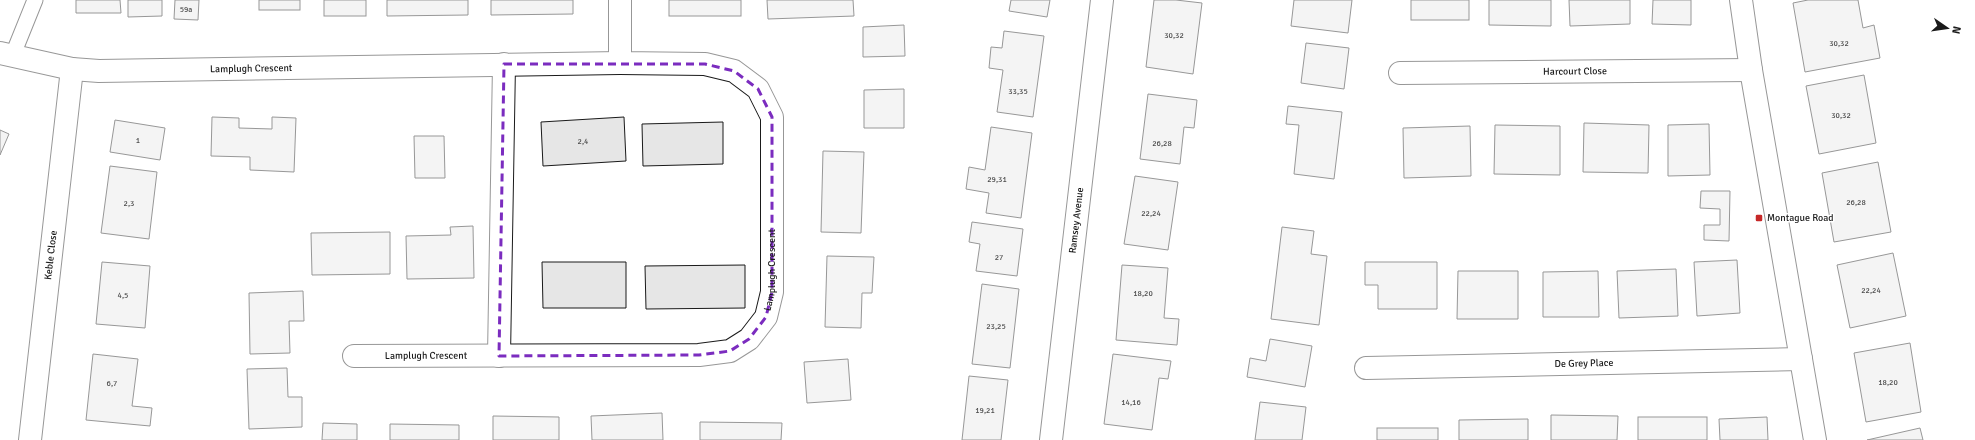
<svg xmlns="http://www.w3.org/2000/svg" width="1975" height="440" viewBox="0 0 1975 440" font-family="Signika,sans-serif">
<style>
.building{fill:#e6e6e6;stroke:#1a1a1a}
.lines{fill:none;stroke-linecap:round;stroke-linejoin:round}
.lane-casing{stroke:#1a1a1a;stroke-width:17}
.street-casing{stroke:#1a1a1a;stroke-width:24}
.lane{stroke:#fff;stroke-width:15}
.street{stroke:#fff;stroke-width:22}
.marked{fill:none;stroke:#7b2cbf;stroke-width:3;stroke-dasharray:8 5;stroke-linejoin:round}
.poi-dot{fill:#c62828;stroke:#fff;stroke-width:1.5}
.labels{text-anchor:middle;dominant-baseline:central;stroke-width:3;stroke-linejoin:round;paint-order:stroke}
.number-label{font-size:8px;fill:#4d4d4d}
.street-label{font-size:10px;fill:#1a1a1a;stroke:#fff}
.poi-label{font-size:10px;fill:#1a1a1a;stroke:#fff;text-anchor:start}
</style>
<rect width="100%" height="100%" fill="#fff"/>
<g class="building">
<path d="M 76,0 L 120,0 L 121,13 L 76,13 Z"/>
<path d="M 128,0 L 162,0 L 162,16 L 128,17 Z"/>
<path d="M 175,0 L 199,0 L 198,20 L 174,19 Z"/>
<rect x="259" y="0" width="41" height="10"/>
<rect x="324" y="0" width="42" height="16"/>
<path d="M 387,0 L 468,0 L 468,15 L 387,16 Z"/>
<path d="M 491,0 L 573,0 L 573,14 L 491,15 Z"/>
<rect x="669" y="0" width="72" height="16"/>
<path d="M 767,0 L 853,0 L 854,16 L 768,19 Z"/>
<path d="M 1011,0 L 1050,0 L 1047,17 L 1009,11 Z"/>
<path d="M 1154,0 L 1176,0 L 1202,3 L 1193,74 L 1146,67 Z"/>
<path d="M 1294,0 L 1352,0 L 1348,33 L 1291,26 Z"/>
<rect x="1411" y="0" width="58" height="20"/>
<path d="M 1489,0 L 1551,0 L 1551,26 L 1489,25 Z"/>
<path d="M 1569,0 L 1630,0 L 1630,24 L 1570,26 Z"/>
<path d="M 1653,0 L 1691,0 L 1691,25 L 1652,24 Z"/>
<path d="M 1808,0 L 1858,0 L 1863,28 L 1874,25 L 1880,58 L 1805,72 L 1793,3 Z"/>
<path d="M 904,25 L 905,56 L 863,57 L 863,27 Z"/>
<path d="M 1004,31 L 1044,36 L 1033,117 L 997,112 L 1003,70 L 989,68 L 991,47 L 1002,48 Z"/>
<path d="M 1306,43 L 1349,48 L 1344,89 L 1301,83 Z"/>
<path d="M 1864,75 L 1876,143 L 1819,154 L 1806,86 Z"/>
<path d="M 904,89 L 904,128 L 864,128 L 864,90 Z"/>
<path d="M 1148,94 L 1197,100 L 1194,128 L 1184,127 L 1180,164 L 1140,159 Z"/>
<path d="M 1288,106 L 1342,112 L 1334,179 L 1294,174 L 1299,125 L 1286,124 Z"/>
<path d="M 212,117 L 239,118 L 239,128 L 272,129 L 272,117 L 296,118 L 294,172 L 250,170 L 250,157 L 211,156 Z"/>
<path d="M 624,117 L 626,161 L 543,166 L 541,122 Z"/>
<path d="M 115,120 L 165,128 L 160,160 L 110,152 Z"/>
<path d="M 723,122 L 723,164 L 643,166 L 642,124 Z"/>
<path d="M 1584,123 L 1649,125 L 1648,173 L 1583,172 Z"/>
<path d="M 1709,124 L 1710,175 L 1668,176 L 1668,125 Z"/>
<path d="M 1495,125 L 1560,126 L 1560,175 L 1494,174 Z"/>
<path d="M 1470,126 L 1471,176 L 1404,178 L 1403,128 Z"/>
<path d="M 991,127 L 1032,133 L 1021,218 L 986,213 L 989,193 L 966,189 L 969,167 L 985,170 Z"/>
<path d="M 0,130 L 9,134 L 0,155 Z"/>
<path d="M 414,136 L 444,136 L 445,178 L 415,178 Z"/>
<path d="M 823,151 L 864,152 L 861,233 L 821,232 Z"/>
<path d="M 1878,162 L 1891,232 L 1834,242 L 1822,173 Z"/>
<path d="M 110,166 L 157,172 L 149,239 L 101,233 Z"/>
<path d="M 1135,176 L 1178,182 L 1168,250 L 1124,244 Z"/>
<path d="M 1701,191 L 1730,191 L 1729,241 L 1704,240 L 1704,225 L 1720,225 L 1720,209 L 1700,208 Z"/>
<path d="M 972,222 L 1023,229 L 1017,276 L 976,271 L 980,244 L 969,242 Z"/>
<path d="M 473,226 L 474,278 L 407,279 L 406,236 L 451,235 L 450,227 Z"/>
<path d="M 1282,227 L 1314,231 L 1311,254 L 1327,256 L 1319,325 L 1271,319 Z"/>
<path d="M 390,232 L 390,274 L 312,275 L 311,233 Z"/>
<path d="M 1893,253 L 1906,316 L 1850,328 L 1837,265 Z"/>
<path d="M 827,256 L 874,257 L 872,293 L 862,293 L 861,328 L 825,327 Z"/>
<path d="M 1737,260 L 1740,313 L 1697,316 L 1694,262 Z"/>
<path d="M 102,262 L 150,266 L 145,328 L 96,324 Z"/>
<path d="M 542,262 L 626,262 L 626,308 L 543,308 Z"/>
<path d="M 1365,262 L 1437,262 L 1437,309 L 1378,309 L 1378,285 L 1365,285 Z"/>
<path d="M 745,265 L 745,308 L 646,309 L 645,266 Z"/>
<path d="M 1122,265 L 1168,268 L 1164,318 L 1179,319 L 1177,345 L 1116,340 Z"/>
<path d="M 1676,269 L 1678,316 L 1619,318 L 1617,271 Z"/>
<path d="M 1458,271 L 1518,271 L 1518,319 L 1457,319 Z"/>
<path d="M 1598,271 L 1599,317 L 1543,317 L 1543,272 Z"/>
<path d="M 982,284 L 1019,289 L 1010,368 L 972,364 Z"/>
<path d="M 303,291 L 304,321 L 289,321 L 290,353 L 250,354 L 249,293 Z"/>
<path d="M 1270,339 L 1312,346 L 1305,387 L 1247,377 L 1250,358 L 1266,361 Z"/>
<path d="M 1910,343 L 1921,412 L 1866,422 L 1854,353 Z"/>
<path d="M 93,354 L 138,359 L 132,406 L 152,408 L 150,426 L 86,420 Z"/>
<path d="M 1113,354 L 1171,361 L 1168,379 L 1159,378 L 1152,430 L 1104,424 Z"/>
<path d="M 848,359 L 851,400 L 807,403 L 804,362 Z"/>
<path d="M 287,368 L 288,397 L 302,397 L 302,427 L 249,429 L 247,369 Z"/>
<path d="M 969,376 L 1008,380 L 1001,440 L 962,440 Z"/>
<path d="M 1260,402 L 1306,407 L 1302,440 L 1255,440 Z"/>
<path d="M 662,413 L 663,440 L 592,440 L 591,416 Z"/>
<path d="M 1551,415 L 1618,416 L 1617,440 L 1551,440 Z"/>
<path d="M 493,416 L 559,417 L 559,440 L 493,440 Z"/>
<rect x="1638" y="417" width="69" height="23"/>
<path d="M 1767,417 L 1768,440 L 1720,440 L 1719,419 Z"/>
<path d="M 1528,419 L 1528,440 L 1459,440 L 1459,420 Z"/>
<path d="M 700,422 L 782,423 L 781,440 L 700,440 Z"/>
<path d="M 323,423 L 357,424 L 357,440 L 322,440 Z"/>
<path d="M 390,424 L 459,425 L 459,440 L 390,440 Z"/>
<rect x="1377" y="428" width="61" height="12"/>
<path d="M 1920,428 L 1923,440 L 1867,440 Z"/>
</g>
<g class="lines">
<g class="lane-casing">
<path id="lane" d="M 12,57 L 35,0"/>
</g>
<g class="street-casing">
<g id="street">
<path d="M 1741,0 L 1751,70 L 1815,440"/>
<path id="s1" d="M 0,53 L 72,69 L 99,71 L 620,63"/>
<path id="s2" d="M 1400,73 L 1751,70"/>
<path id="s3" d="M 354,356 L 699,355 L 730,351 L 749,339 L 766,317 L 772,292 L 772,117 L 758,89 L 734,71 L 705,64 L 620,63 L 620,0"/>
<path d="M 499,356 L 504,64"/>
<path id="s4" d="M 1366,368 L 1801,359"/>
<path id="s5" d="M 30,440 L 72,69"/>
<path id="s6" d="M 1051,440 L 1102,0"/>
</g>
</g>
<use href="#lane" class="lane"/>
<use href="#street" class="street"/>
</g>
<path d="M0 0H1975V440H0ZM 504,64 L 705,64 L 734,71 L 758,89 L 772,117 L 772,292 L 766,317 L 749,339 L 730,351 L 699,355 L 499,356 Z" fill="#fff" fill-opacity=".55" fill-rule="evenodd"/>
<path class="marked" d="M 504,64 L 705,64 L 734,71 L 758,89 L 772,117 L 772,292 L 766,317 L 749,339 L 730,351 L 699,355 L 499,356 Z"/>
<rect class="poi-dot" x="1755" y="214" width="8" height="8" rx="2"/>
<g class="labels">
<g class="number-label">
<text x="186" y="9">59a</text>
<text x="1174" y="35">30,32</text>
<text x="1839" y="43">30,32</text>
<text x="1018" y="91">33,35</text>
<text x="1841" y="115">30,32</text>
<text x="138" y="140">1</text>
<text x="583" y="141">2,4</text>
<text x="1162" y="143">26,28</text>
<text x="997" y="179">29,31</text>
<text x="1856" y="202">26,28</text>
<text x="129" y="203">2,3</text>
<text x="1151" y="213">22,24</text>
<text x="999" y="257">27</text>
<text x="1871" y="290">22,24</text>
<text x="1143" y="293">18,20</text>
<text x="123" y="295">4,5</text>
<text x="996" y="326">23,25</text>
<text x="1888" y="382">18,20</text>
<text x="112" y="383">6,7</text>
<text x="1131" y="402">14,16</text>
<text x="985" y="410">19,21</text>
</g>
<g class="street-label">
<text stroke="none"><textPath href="#s1" startOffset="253">Lamplugh Crescent</textPath></text>
<text stroke="none"><textPath href="#s2" startOffset="175">Harcourt Close</textPath></text>
<text stroke="none"><textPath href="#s6" startOffset="221">Ramsey Avenue</textPath></text>
<text stroke="none"><textPath href="#s5" startOffset="186">Keble Close</textPath></text>
<text stroke="none"><textPath href="#s3" startOffset="474">Lamplugh Crescent</textPath></text>
<text stroke="none"><textPath href="#s3" startOffset="72">Lamplugh Crescent</textPath></text>
<text stroke="none"><textPath href="#s4" startOffset="218">De Grey Place</textPath></text>
</g>
<g class="poi-label">
<text x="1767" y="218">Montague Road</text>
</g>
</g>
<g transform="translate(1947 28) rotate(103)" stroke="#ffffff" stroke-width="3" paint-order="stroke">
<path d="M0-3L7 15L0 10L-7 15Z" fill="#1a1a1a"/>
<text y="-6" font-size="11" font-weight="bold" text-anchor="middle" fill="#1a1a1a">N</text>
</g>
</svg>
